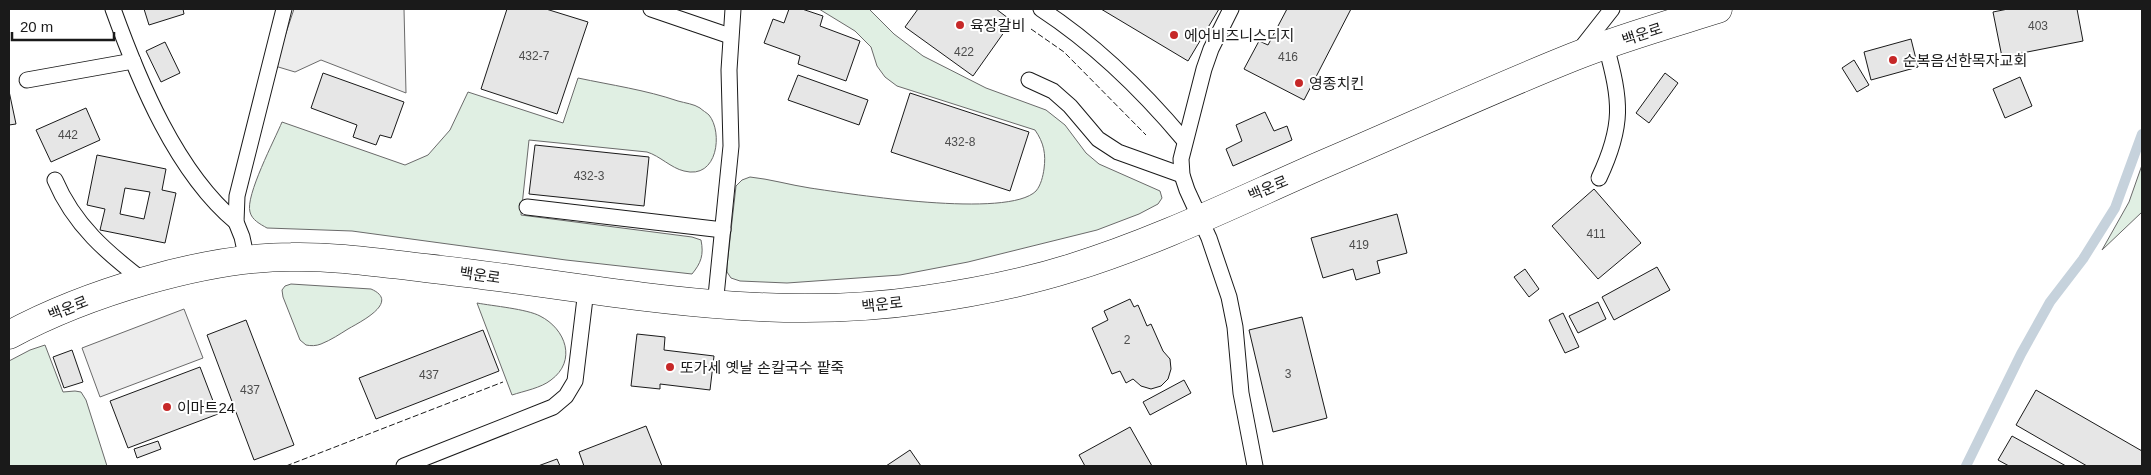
<svg xmlns="http://www.w3.org/2000/svg" width="2151" height="475" viewBox="0 0 2151 475" font-family="Helvetica,'Noto Sans KR',sans-serif">
<style>
.green{fill:#e0efe3;stroke:#6a6a6a}
.parking{fill:#ededed;stroke:#6a6a6a}
.lines{fill:none;stroke-linecap:round;stroke-linejoin:round}
.stream{stroke:#c6d2dc;stroke-width:10}
.building{fill:#e6e6e6;stroke:#1a1a1a;fill-rule:evenodd}
.lane-casing{stroke:#1a1a1a;stroke-width:17}
.secondary-casing{stroke:#1a1a1a;stroke-width:29}
.lane{stroke:#fff;stroke-width:15}
.secondary{stroke:#fff;stroke-width:28}
.fence{stroke:#1a1a1a;stroke-width:1;stroke-dasharray:6 2.5;stroke-linecap:butt}
.poi-dot{fill:#c62828;stroke:#fff;stroke-width:2}
.labels{text-anchor:middle;dominant-baseline:central;stroke-width:4;stroke-linejoin:round;paint-order:stroke}
.number-label{font-size:12px;fill:#4d4d4d}
.poi-label{font-size:15px;fill:#1a1a1a;stroke:#fff;text-anchor:start}
.street-label{font-size:15px;fill:#1a1a1a;stroke:#fff}
</style>
<rect width="100%" height="100%" fill="#fff"/>
<g class="green">
<path d="M 819,9 L 869,9 L 894,34 L 923,56 L 986,88 L 1046,110 L 1065,125 L 1086,153 L 1099,164 L 1160,191 L 1162,198 L 1158,204 L 1139,214 L 1097,230 L 968,262 L 900,275 L 787,283 L 740,281 L 731,278 L 727,272 L 727,266 L 736,186 L 742,180 L 750,177 C 770,179 790,185 810,188 C 851,194 1008,219 1036,191 C 1041,185 1043,176 1044,169 C 1046,154 1044,143 1035,130 L 897,86 L 885,77 L 877,66 L 871,47 L 855,31 Z"/>
<path d="M 578,78 C 611,85 646,90 678,101 C 685,103 694,104 700,108 C 702,110 707,113 709,115 C 723,132 718,180 684,171 C 671,168 660,156 647,152 L 529,140 L 521,215 L 692,237 L 701,240 C 704,255 701,263 692,274 L 566,260 L 352,231 L 267,228 C 260,224 252,220 250,212 C 245,196 275,139 282,122 L 405,165 L 428,155 L 450,130 L 468,92 L 563,123 Z"/>
<path d="M 2142,165 L 2142,212 L 2102,250 L 2129,202 Z"/>
<path d="M 291,284 L 371,289 C 401,302 360,322 348,329 C 340,334 331,340 321,344 C 316,346 311,346 306,345 L 300,340 L 283,297 L 282,290 L 285,286 Z"/>
<path d="M 477,303 C 493,306 527,309 540,316 C 566,329 577,361 551,380 C 541,388 524,391 512,395 Z"/>
<path d="M 45,345 L 63,392 L 75,391 L 81,392 L 86,400 L 107,466 L 9,466 L 9,361 L 30,350 Z"/>
</g>
<g class="parking">
<path d="M 294,9 L 404,9 L 406,93 L 321,60 L 295,72 L 275,66 Z"/>
<path d="M 184,309 L 203,358 L 100,397 L 82,348 Z"/>
</g>
<g class="lines">
<path class="stream" d="M 1966,466 L 2021,354 L 2050,302 L 2083,259 L 2115,208 L 2142,134"/>
</g>
<g class="building">
<path d="M 144,9 L 183,9 L 184,14 L 149,25 Z"/>
<path d="M 507,9 L 546,9 L 588,22 L 557,114 L 481,89 Z"/>
<path d="M 789,9 L 802,9 L 823,16 L 820,26 L 860,41 L 846,81 L 798,64 L 800,56 L 764,43 L 773,19 L 784,23 Z"/>
<path d="M 918,9 L 996,9 L 1012,21 L 973,76 L 905,27 Z"/>
<path d="M 1101,9 L 1219,9 L 1188,61 Z"/>
<path d="M 1287,9 L 1351,9 L 1304,100 L 1244,69 L 1259,41 L 1268,45 Z"/>
<path d="M 2008,9 L 2077,9 L 2083,41 L 2002,57 L 1993,12 Z"/>
<path d="M 1911,39 L 1918,67 L 1871,80 L 1864,52 Z"/>
<path d="M 165,42 L 180,73 L 161,82 L 146,51 Z"/>
<path d="M 1854,60 L 1869,85 L 1857,92 L 1842,68 Z"/>
<path d="M 323,73 L 404,102 L 391,138 L 380,135 L 376,145 L 353,137 L 357,125 L 311,108 Z"/>
<path d="M 1665,73 L 1678,83 L 1649,123 L 1636,113 Z"/>
<path d="M 798,75 L 868,100 L 859,125 L 788,100 Z"/>
<path d="M 2020,77 L 2032,106 L 2005,118 L 1993,89 Z"/>
<path d="M 9,91 L 16,124 L 9,125 Z"/>
<path d="M 910,93 L 1029,132 L 1010,191 L 891,152 Z"/>
<path d="M 86,108 L 100,140 L 51,162 L 36,130 Z"/>
<path d="M 1265,112 L 1274,131 L 1287,126 L 1292,140 L 1233,166 L 1226,149 L 1242,141 L 1236,125 Z"/>
<path d="M 535,145 L 649,157 L 644,206 L 529,194 Z"/>
<path d="M 97,155 L 166,169 L 162,190 L 176,193 L 165,243 L 100,230 L 105,209 L 87,205 ZM 125,188 L 150,192 L 144,219 L 120,214 Z"/>
<path d="M 1594,189 L 1641,243 L 1598,279 L 1552,226 Z"/>
<path d="M 1397,214 L 1407,253 L 1377,261 L 1380,273 L 1356,280 L 1353,269 L 1323,278 L 1311,238 Z"/>
<path d="M 1657,267 L 1670,290 L 1614,320 L 1602,297 Z"/>
<path d="M 1525,269 L 1539,289 L 1529,297 L 1514,277 Z"/>
<path d="M 1130,299 L 1134,307 L 1138,305 L 1147,326 L 1151,324 L 1163,351 L 1170,359 L 1171,369 L 1168,379 L 1161,386 L 1151,389 L 1141,386 L 1133,379 L 1126,383 L 1120,371 L 1112,374 L 1092,328 L 1108,320 L 1104,311 Z"/>
<path d="M 1598,302 L 1606,319 L 1578,333 L 1569,316 Z"/>
<path d="M 1563,313 L 1579,347 L 1565,353 L 1549,320 Z"/>
<path d="M 1302,317 L 1327,418 L 1273,432 L 1249,330 Z"/>
<path d="M 246,320 L 294,445 L 254,460 L 207,335 Z"/>
<path d="M 483,330 L 499,371 L 376,419 L 359,378 Z"/>
<path d="M 637,334 L 665,337 L 664,350 L 714,356 L 710,390 L 660,384 L 660,389 L 631,386 Z"/>
<path d="M 72,350 L 83,382 L 64,388 L 53,357 Z"/>
<path d="M 200,367 L 218,414 L 128,448 L 110,401 Z"/>
<path d="M 1184,380 L 1191,393 L 1150,415 L 1143,402 Z"/>
<path d="M 2036,390 L 2142,451 L 2142,466 L 2087,466 L 2016,425 Z"/>
<path d="M 646,426 L 662,466 L 584,466 L 579,452 Z"/>
<path d="M 1130,427 L 1152,466 L 1085,466 L 1079,455 Z"/>
<path d="M 2012,436 L 2066,466 L 2009,466 L 1998,460 Z"/>
<path d="M 158,441 L 161,449 L 137,458 L 134,449 Z"/>
<path d="M 910,450 L 921,466 L 886,466 Z"/>
<path d="M 557,459 L 560,466 L 538,466 Z"/>
</g>
<g class="lines">
<g class="lane-casing">
<g id="lane">
<path d="M 113,9 C 139,81 176,172 236,222"/>
<path d="M 651,9 L 730,36"/>
<path d="M 1041,9 C 1096,45 1142,90 1184,140"/>
<path d="M 1231,9 L 1211,49 L 1204,69 L 1181,159 L 1182,175 L 1187,190 L 1209,238 L 1229,297 L 1235,327 L 1241,393 L 1255,466"/>
<path d="M 1579,51 L 1612,9"/>
<path d="M 27,80 L 133,61"/>
<path d="M 1029,80 L 1053,91 L 1070,106 L 1098,139 L 1118,152 L 1182,175"/>
<path d="M 1599,178 C 1624,125 1621,101 1606,46"/>
<path d="M 55,180 C 74,225 107,253 145,282"/>
<path d="M 527,207 L 723,230"/>
<path d="M 247,260 L 242,237 L 236,222 L 237,196 L 284,9"/>
<path d="M 715,306 L 731,146 L 729,70 L 733,9"/>
<path d="M 404,466 L 553,407 L 566,396 L 575,381 L 586,290"/>
</g>
</g>
<g class="secondary-casing">
<path id="secondary" d="M 9,335 C 85,294 204,257 291,257 C 336,256 380,263 425,268 C 592,286 752,325 922,300 C 972,293 1023,283 1071,268 C 1156,242 1237,202 1319,166 C 1404,130 1488,91 1573,57 C 1620,38 1670,24 1718,9"/>
</g>
<use href="#lane" class="lane"/>
<use href="#secondary" class="secondary"/>
<g class="fence">
<path d="M 1031,29 L 1064,52 L 1146,135"/>
<path d="M 286,466 L 503,382"/>
</g>
</g>
<g class="poi-dot">
<circle cx="960" cy="25" r="5"/>
<circle cx="1174" cy="35" r="5"/>
<circle cx="1893" cy="60" r="5"/>
<circle cx="1299" cy="83" r="5"/>
<circle cx="670" cy="367" r="5"/>
<circle cx="167" cy="407" r="5"/>
</g>
<g class="labels">
<g class="number-label">
<text x="2038" y="26">403</text>
<text x="964" y="52">422</text>
<text x="534" y="56">432-7</text>
<text x="1288" y="57">416</text>
<text x="68" y="135">442</text>
<text x="960" y="142">432-8</text>
<text x="589" y="176">432-3</text>
<text x="1596" y="234">411</text>
<text x="1359" y="245">419</text>
<text x="1127" y="340">2</text>
<text x="1288" y="374">3</text>
<text x="429" y="375">437</text>
<text x="250" y="390">437</text>
</g>
<g class="poi-label">
<text x="970" y="25">육장갈비</text>
<text x="1184" y="35">에어비즈니스디지</text>
<text x="1903" y="60">순복음선한목자교회</text>
<text x="1309" y="83">영종치킨</text>
<text x="680" y="367">또가세 옛날 손칼국수 팥죽</text>
<text x="177" y="407">이마트24</text>
</g>
<g class="street-label">
<text transform="translate(1642 34) rotate(-18)">백운로</text>
<text transform="translate(1268 188) rotate(-23)">백운로</text>
<text transform="translate(480 275) rotate(8)">백운로</text>
<text transform="translate(882 304) rotate(-6)">백운로</text>
<text transform="translate(68 308) rotate(-22)">백운로</text>
</g>
</g>
<rect width="2151" height="475" fill="none" stroke="#1a1a1a" stroke-width="20"/>
<path d="M12 32v8h102v-8" fill="none" stroke="#1a1a1a" stroke-width="2.5"/>
<text x="20" y="32" font-size="15" fill="#1a1a1a" stroke="#ffffff" stroke-width="4" paint-order="stroke">20 m</text>
</svg>
